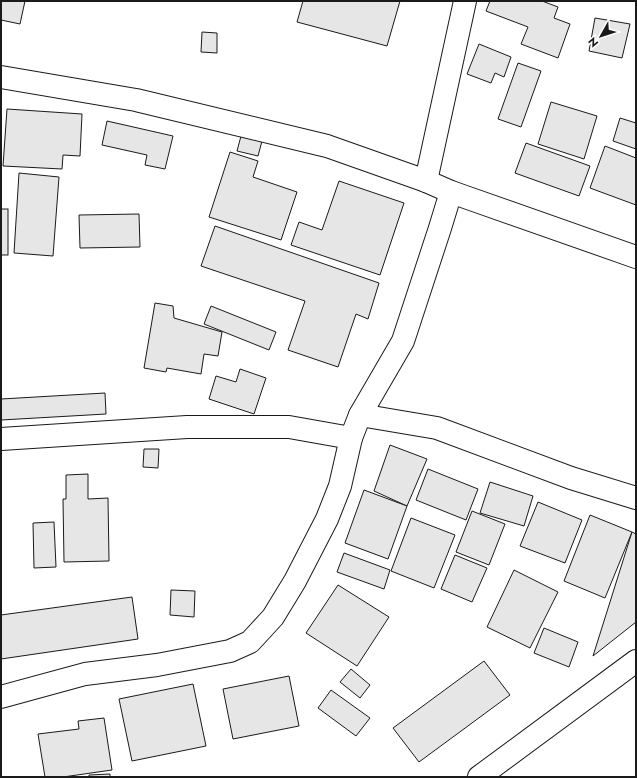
<svg xmlns="http://www.w3.org/2000/svg" width="637" height="778" viewBox="0 0 637 778" font-family="Jost,sans-serif">
<style>
.building{fill:#e6e6e6;stroke:#1a1a1a}
.lines{fill:none;stroke-linecap:round;stroke-linejoin:round}
.minor-casing{stroke:#1a1a1a;stroke-width:24}
.tertiary-casing{stroke:#1a1a1a;stroke-width:24}
.minor{stroke:#fff;stroke-width:22}
.tertiary{stroke:#fff;stroke-width:22}
</style>
<rect width="100%" height="100%" fill="#fff"/>
<g class="building">
<path d="M 1,1 L 25,1 L 20,24 L 1,20 Z"/>
<path d="M 303,1 L 400,1 L 387,46 L 297,22 Z"/>
<path d="M 490,1 L 542,1 L 558,7 L 554,18 L 570,24 L 558,58 L 521,44 L 528,27 L 486,11 Z"/>
<path d="M 595,18 L 630,24 L 622,58 L 589,51 Z"/>
<path d="M 202,32 L 217,33 L 217,53 L 201,52 Z"/>
<path d="M 479,44 L 511,57 L 504,77 L 495,73 L 491,83 L 467,74 Z"/>
<path d="M 518,63 L 541,71 L 521,127 L 498,119 Z"/>
<path d="M 551,102 L 597,116 L 584,159 L 538,144 Z"/>
<path d="M 7,109 L 82,114 L 80,156 L 63,155 L 62,169 L 3,166 Z"/>
<path d="M 620,118 L 636,123 L 636,149 L 613,141 Z"/>
<path d="M 107,121 L 173,136 L 165,169 L 145,165 L 147,155 L 102,145 Z"/>
<path d="M 241,136 L 262,141 L 258,156 L 237,151 Z"/>
<path d="M 526,143 L 590,166 L 579,196 L 515,173 Z"/>
<path d="M 605,146 L 636,158 L 636,205 L 590,188 Z"/>
<path d="M 230,152 L 258,161 L 253,177 L 297,192 L 281,240 L 209,217 Z"/>
<path d="M 19,173 L 59,177 L 53,256 L 14,253 Z"/>
<path d="M 339,181 L 404,203 L 380,275 L 291,245 L 299,222 L 322,230 Z"/>
<rect x="1" y="209" width="7" height="46"/>
<path d="M 139,214 L 140,247 L 80,248 L 79,215 Z"/>
<path d="M 215,226 L 379,283 L 368,319 L 356,314 L 338,367 L 288,350 L 305,301 L 201,266 Z"/>
<path d="M 155,303 L 173,306 L 174,318 L 222,332 L 218,356 L 204,354 L 201,374 L 167,368 L 166,372 L 144,368 Z"/>
<path d="M 211,306 L 276,332 L 269,350 L 204,324 Z"/>
<path d="M 240,369 L 266,378 L 254,414 L 209,399 L 216,376 L 236,382 Z"/>
<path d="M 105,393 L 106,414 L 1,420 L 1,399 Z"/>
<path d="M 390,445 L 427,459 L 407,506 L 374,491 Z"/>
<path d="M 144,449 L 159,449 L 158,468 L 143,467 Z"/>
<path d="M 428,469 L 478,489 L 466,520 L 416,500 Z"/>
<path d="M 88,474 L 88,499 L 108,498 L 109,561 L 64,562 L 63,499 L 66,499 L 66,475 Z"/>
<path d="M 490,482 L 533,496 L 524,526 L 480,513 Z"/>
<path d="M 364,490 L 407,506 L 388,559 L 345,543 Z"/>
<path d="M 538,502 L 582,520 L 565,563 L 520,546 Z"/>
<path d="M 472,511 L 505,524 L 489,565 L 456,552 Z"/>
<path d="M 590,515 L 632,532 L 605,598 L 564,581 Z"/>
<path d="M 411,518 L 455,535 L 434,588 L 391,571 Z"/>
<path d="M 54,522 L 56,567 L 34,568 L 33,523 Z"/>
<path d="M 632,532 L 636,534 L 636,622 L 593,656 Z"/>
<path d="M 344,553 L 390,570 L 384,589 L 337,572 Z"/>
<path d="M 455,555 L 487,568 L 472,602 L 441,589 Z"/>
<path d="M 514,570 L 558,592 L 530,648 L 487,627 Z"/>
<path d="M 338,585 L 389,617 L 357,666 L 306,633 Z"/>
<path d="M 171,590 L 195,591 L 194,617 L 170,615 Z"/>
<path d="M 132,597 L 138,639 L 1,659 L 1,615 Z"/>
<path d="M 544,628 L 578,642 L 569,667 L 534,653 Z"/>
<path d="M 484,661 L 510,695 L 419,762 L 393,728 Z"/>
<path d="M 351,669 L 370,685 L 360,698 L 340,682 Z"/>
<path d="M 289,676 L 299,726 L 233,739 L 223,689 Z"/>
<path d="M 193,684 L 206,746 L 132,761 L 119,699 Z"/>
<path d="M 331,690 L 370,718 L 356,736 L 318,708 Z"/>
<path d="M 104,718 L 112,770 L 63,777 L 45,777 L 38,734 L 79,729 L 78,721 Z"/>
<path d="M 110,774 L 110,777 L 89,777 L 89,775 Z"/>
</g>
<g class="lines">
<g class="minor-casing">
<g id="minor">
<path d="M 426,181 L 465,1"/>
<path d="M 360,415 L 403,341 L 440,228 L 451,192"/>
<path d="M 1,439 L 187,427 L 289,427 L 351,438"/>
<path d="M 1,697 L 85,674 L 157,665 L 230,651 L 250,642 L 273,617 L 295,581 L 327,519 L 340,486 L 351,438 L 360,415 L 437,428 L 571,478 L 636,498"/>
</g>
</g>
<g class="tertiary-casing">
<g id="tertiary">
<path d="M 1,77 L 136,100 L 327,146 L 426,181 L 451,192 L 636,257"/>
<path d="M 479,777 L 636,661"/>
</g>
</g>
<use href="#minor" class="minor"/>
<use href="#tertiary" class="tertiary"/>
</g>
<rect width="637" height="778" fill="none" stroke="#1a1a1a" stroke-width="4"/>
<g transform="translate(601 36) rotate(231)" stroke="#ffffff" stroke-width="3" paint-order="stroke">
<path d="M0-3L7 15L0 10L-7 15Z" fill="#1a1a1a"/>
<text y="-6" font-size="11" font-weight="bold" text-anchor="middle" fill="#1a1a1a">N</text>
</g>
</svg>
